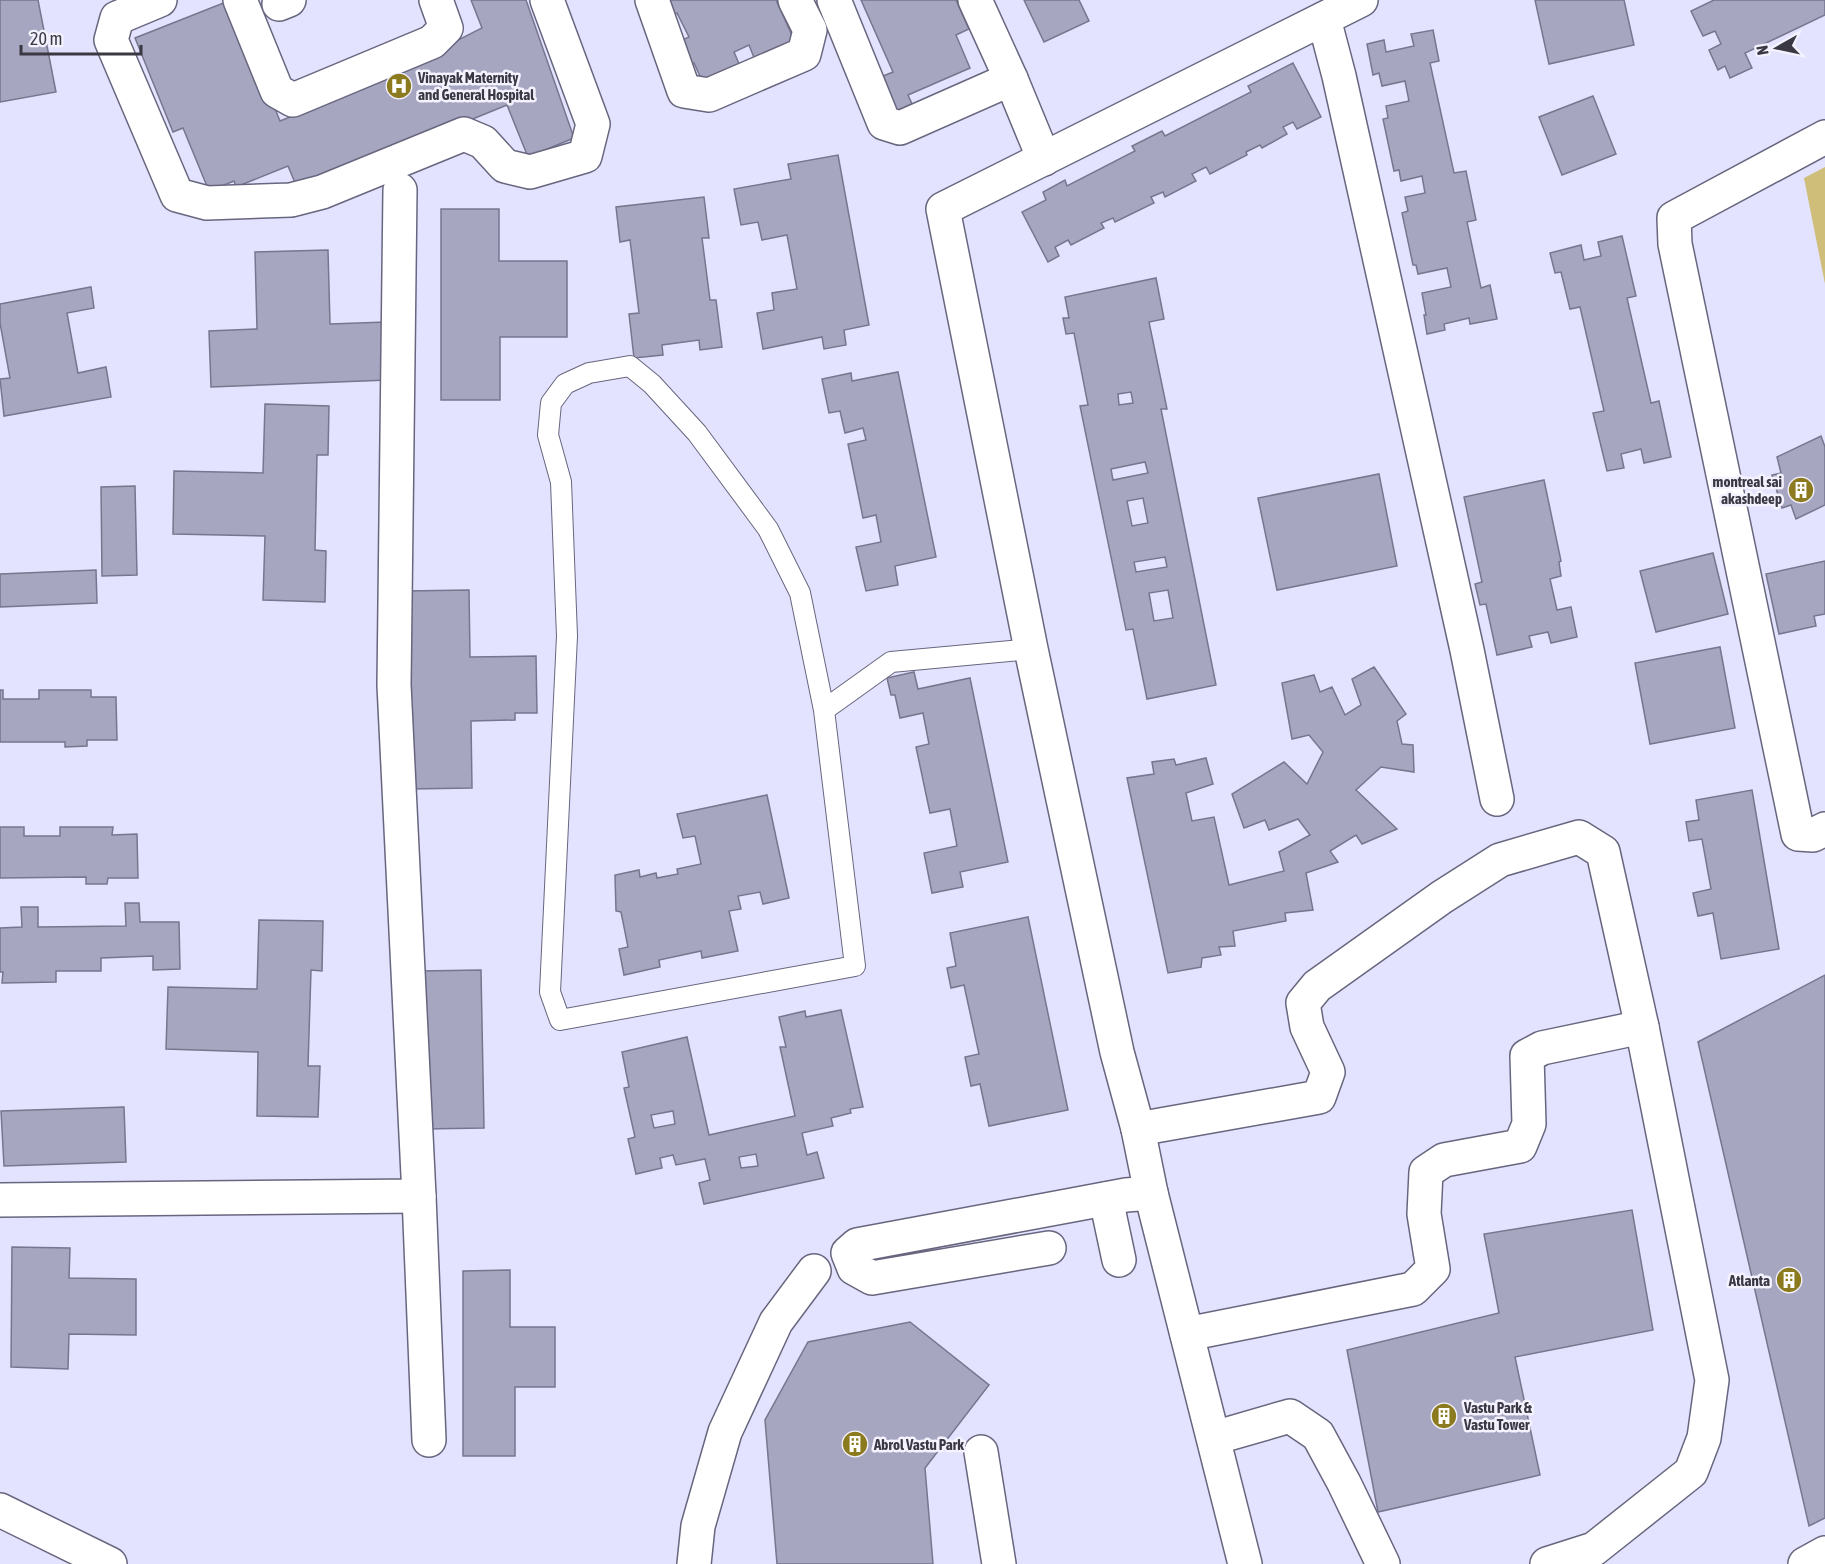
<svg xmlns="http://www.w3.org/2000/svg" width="1825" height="1564" viewBox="0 0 1825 1564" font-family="'Asap Condensed',sans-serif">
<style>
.green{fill:#cebe7a}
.building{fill:#a7a6c0;stroke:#77768e;stroke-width:1.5;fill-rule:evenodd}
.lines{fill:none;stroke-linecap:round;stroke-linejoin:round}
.service-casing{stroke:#67667e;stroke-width:22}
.minor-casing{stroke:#67667e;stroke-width:36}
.service{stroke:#fff;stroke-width:20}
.minor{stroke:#fff;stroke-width:33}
.labels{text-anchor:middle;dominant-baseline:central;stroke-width:5;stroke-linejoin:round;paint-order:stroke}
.poi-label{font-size:15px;font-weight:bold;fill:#393843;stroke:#f3f2fe;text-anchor:start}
</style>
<rect width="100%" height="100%" fill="#e4e3ff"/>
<path class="green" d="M 1825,167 L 1825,284 L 1804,178 Z"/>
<g class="building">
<path d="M 0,0 L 38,0 L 56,92 L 0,102 Z"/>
<path d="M 231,0 L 280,121 L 372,84 L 482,28 L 471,0 L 526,0 L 574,138 L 528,157 L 507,105 L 298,190 L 288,166 L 236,187 L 234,181 L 209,191 L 183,128 L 173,132 L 135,38 Z"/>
<path d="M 662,0 L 776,0 L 795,42 L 755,60 L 749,45 L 734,52 L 740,66 L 703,83 L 694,63 L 691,64 L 680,41 L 689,37 L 677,13 L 670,17 Z"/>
<path d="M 861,0 L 956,0 L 969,29 L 956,35 L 970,68 L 908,95 L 912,104 L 887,116 L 871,81 L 893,72 Z"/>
<path d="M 1024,0 L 1079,0 L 1089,21 L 1044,42 Z"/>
<path d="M 1535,0 L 1624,0 L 1634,45 L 1549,64 Z"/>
<path d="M 1714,0 L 1825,0 L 1825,15 L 1745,53 L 1752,68 L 1730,78 L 1725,66 L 1718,70 L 1709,50 L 1721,44 L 1715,31 L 1703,36 L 1691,11 Z"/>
<path d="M 1433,30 L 1439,61 L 1430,63 L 1454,173 L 1466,171 L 1476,220 L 1467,222 L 1481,288 L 1490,285 L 1497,319 L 1470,324 L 1469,318 L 1444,324 L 1445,330 L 1427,334 L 1424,315 L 1426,315 L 1422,293 L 1451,287 L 1447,268 L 1418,274 L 1416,265 L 1413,265 L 1402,213 L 1408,211 L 1405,197 L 1425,193 L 1422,176 L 1401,181 L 1399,170 L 1394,171 L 1383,119 L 1388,118 L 1386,106 L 1409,101 L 1405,81 L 1382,86 L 1379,73 L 1373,75 L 1367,44 L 1384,40 L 1386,52 L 1414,46 L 1411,34 Z"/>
<path d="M 1293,63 L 1321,117 L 1297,129 L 1293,122 L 1283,127 L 1287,134 L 1262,148 L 1260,145 L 1246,152 L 1247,155 L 1210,174 L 1206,167 L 1192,174 L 1196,181 L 1165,197 L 1163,192 L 1151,197 L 1154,203 L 1115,222 L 1113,218 L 1101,223 L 1104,228 L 1071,245 L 1068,240 L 1055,247 L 1059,256 L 1048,262 L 1022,212 L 1046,200 L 1043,192 L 1065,180 L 1067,186 L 1135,151 L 1132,146 L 1162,131 L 1165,136 L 1251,92 L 1248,86 Z"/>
<path d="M 1593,96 L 1616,154 L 1562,175 L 1539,117 Z"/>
<path d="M 838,155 L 869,325 L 844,330 L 846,345 L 824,349 L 822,337 L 763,349 L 757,313 L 774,310 L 772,293 L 797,289 L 787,235 L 762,240 L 758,222 L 741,225 L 734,189 L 791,179 L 788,164 Z"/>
<path d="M 704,197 L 709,238 L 702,238 L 710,300 L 716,300 L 722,347 L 700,350 L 699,340 L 662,345 L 663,355 L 634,358 L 629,314 L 639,313 L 630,240 L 620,242 L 616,207 Z"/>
<path d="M 441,209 L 499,209 L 499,261 L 567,261 L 567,337 L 500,337 L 500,400 L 441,400 Z"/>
<path d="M 1622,236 L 1636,296 L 1627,298 L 1651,403 L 1659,401 L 1671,457 L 1644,463 L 1641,449 L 1621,454 L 1624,468 L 1607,471 L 1593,413 L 1604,411 L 1580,307 L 1570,309 L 1561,272 L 1555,273 L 1550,253 L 1581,245 L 1584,260 L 1601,256 L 1598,242 Z"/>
<path d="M 328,250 L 330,324 L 386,322 L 388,380 L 211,387 L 209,331 L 257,329 L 255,252 Z"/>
<path d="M 1156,278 L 1164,319 L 1149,322 L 1167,409 L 1161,409 L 1216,685 L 1147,699 L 1133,629 L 1126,630 L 1080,406 L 1088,405 L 1074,333 L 1066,334 L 1063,318 L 1069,318 L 1065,297 ZM 1131,392 L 1133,403 L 1119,405 L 1118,394 ZM 1145,462 L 1148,473 L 1113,480 L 1111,469 ZM 1143,498 L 1148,523 L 1132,526 L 1127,501 ZM 1165,557 L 1167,567 L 1136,572 L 1134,562 ZM 1168,590 L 1173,618 L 1154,621 L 1149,593 Z"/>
<path d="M 91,287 L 94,308 L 67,313 L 78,373 L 106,367 L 111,397 L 4,416 L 0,379 L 10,378 L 0,323 L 0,304 Z"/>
<path d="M 898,372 L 936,557 L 895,566 L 898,585 L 866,591 L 856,547 L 881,542 L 876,515 L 863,518 L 848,444 L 866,440 L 863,428 L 845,433 L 840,411 L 829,413 L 822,379 L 851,373 L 852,381 Z"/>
<path d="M 265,404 L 329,406 L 328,455 L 317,455 L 315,550 L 326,551 L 325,602 L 263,600 L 265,536 L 173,534 L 174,471 L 263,473 Z"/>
<path d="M 1821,436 L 1825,447 L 1825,505 L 1796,519 L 1791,505 L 1782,508 L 1772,475 L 1781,473 L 1777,457 Z"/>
<path d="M 1379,474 L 1397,566 L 1277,590 L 1258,498 Z"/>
<path d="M 1544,480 L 1561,561 L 1559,562 L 1561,576 L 1550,579 L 1557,610 L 1571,607 L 1577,637 L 1551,643 L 1548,632 L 1529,636 L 1532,647 L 1497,655 L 1486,604 L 1480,605 L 1475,584 L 1482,582 L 1464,497 Z"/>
<path d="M 135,486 L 137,575 L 102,576 L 101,487 Z"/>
<path d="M 1713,553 L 1728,614 L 1656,632 L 1640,571 Z"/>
<path d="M 1825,561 L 1825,614 L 1814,616 L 1816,626 L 1779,634 L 1766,574 Z"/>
<path d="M 96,570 L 97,603 L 0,607 L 0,574 Z"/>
<path d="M 469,590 L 470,657 L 536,656 L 537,713 L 515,713 L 515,720 L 471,721 L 472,788 L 410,789 L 406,591 Z"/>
<path d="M 1720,647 L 1735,728 L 1650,744 L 1635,663 Z"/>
<path d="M 1374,667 L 1406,714 L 1397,721 L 1402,744 L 1413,745 L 1414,772 L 1381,767 L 1356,790 L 1397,829 L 1362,844 L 1356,835 L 1330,851 L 1338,862 L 1306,873 L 1313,910 L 1285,913 L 1286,921 L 1233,931 L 1235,946 L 1219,947 L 1221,955 L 1202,958 L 1201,967 L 1168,973 L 1127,778 L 1154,774 L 1152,762 L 1174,759 L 1176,765 L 1206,758 L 1213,784 L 1186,793 L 1192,821 L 1214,817 L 1229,885 L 1284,871 L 1279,852 L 1310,835 L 1298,819 L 1269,830 L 1265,820 L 1244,828 L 1232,794 L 1284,762 L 1307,784 L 1323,752 L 1309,735 L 1292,739 L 1282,683 L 1314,675 L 1320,692 L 1332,687 L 1345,715 L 1361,705 L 1352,679 Z"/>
<path d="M 914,672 L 918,689 L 970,678 L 1008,862 L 960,872 L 963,887 L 932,893 L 924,853 L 957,846 L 950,809 L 930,813 L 916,747 L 929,744 L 923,713 L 900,718 L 895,695 L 891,695 L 887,678 Z"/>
<path d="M 0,690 L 3,690 L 3,699 L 39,699 L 39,690 L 91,690 L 91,697 L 116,697 L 117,740 L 87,740 L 87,746 L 65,747 L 65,742 L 0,742 Z"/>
<path d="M 1752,790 L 1779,949 L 1721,959 L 1713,913 L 1698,916 L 1693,893 L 1711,889 L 1702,839 L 1689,841 L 1686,822 L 1699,820 L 1696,800 Z"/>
<path d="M 767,795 L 789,898 L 763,904 L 760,892 L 738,896 L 741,909 L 729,911 L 738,951 L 702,958 L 701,951 L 659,960 L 660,967 L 624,975 L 619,949 L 628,947 L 621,912 L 616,911 L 615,875 L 639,870 L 640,877 L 656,873 L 657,878 L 678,874 L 677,869 L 701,864 L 695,836 L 683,838 L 677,814 Z"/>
<path d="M 0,827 L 24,827 L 24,836 L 60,836 L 60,827 L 113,827 L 112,835 L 137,834 L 138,878 L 108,878 L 107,884 L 86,884 L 86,877 L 0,878 Z"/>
<path d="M 125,903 L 139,903 L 140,922 L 179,922 L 180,969 L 153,970 L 153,956 L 101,958 L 101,971 L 56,971 L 56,982 L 2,983 L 3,972 L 0,972 L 0,928 L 22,927 L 21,907 L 38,907 L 38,927 L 126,926 Z"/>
<path d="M 1028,917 L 1068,1110 L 989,1126 L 980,1084 L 971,1086 L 965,1057 L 979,1054 L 964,985 L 951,988 L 947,968 L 956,966 L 950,933 Z"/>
<path d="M 259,920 L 323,921 L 322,971 L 311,970 L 308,1066 L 320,1066 L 318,1117 L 257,1116 L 258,1052 L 166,1049 L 168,987 L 257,989 Z"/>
<path d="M 481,970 L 484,1128 L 424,1129 L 421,971 Z"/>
<path d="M 1825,975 L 1825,1518 L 1809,1526 L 1698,1042 Z"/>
<path d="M 841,1010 L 863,1107 L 850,1109 L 851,1113 L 831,1118 L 833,1126 L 802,1133 L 807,1155 L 817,1152 L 824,1178 L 704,1204 L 699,1183 L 710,1180 L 705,1159 L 676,1165 L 673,1155 L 660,1158 L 662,1168 L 636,1174 L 628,1139 L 635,1137 L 624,1088 L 629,1087 L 622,1052 L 687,1037 L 709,1135 L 795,1116 L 780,1047 L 786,1047 L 779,1017 L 805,1011 L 806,1017 ZM 673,1111 L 675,1124 L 654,1128 L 651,1115 ZM 756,1154 L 758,1166 L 741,1168 L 739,1157 Z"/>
<path d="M 124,1107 L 126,1162 L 4,1166 L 1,1111 Z"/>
<path d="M 1632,1210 L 1653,1330 L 1515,1357 L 1540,1475 L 1378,1512 L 1347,1350 L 1499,1313 L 1484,1234 Z"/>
<path d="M 12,1247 L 70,1248 L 69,1278 L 136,1279 L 136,1335 L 69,1334 L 68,1369 L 11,1367 Z"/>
<path d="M 510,1270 L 510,1327 L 555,1327 L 555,1387 L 515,1387 L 515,1456 L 463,1456 L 463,1271 Z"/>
<path d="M 910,1322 L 989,1385 L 925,1468 L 933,1564 L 777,1564 L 765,1420 L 808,1342 Z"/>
</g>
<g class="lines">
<g class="service-casing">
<path id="service" d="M 824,710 L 800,593 L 768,529 L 697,433 L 652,384 L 630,366 L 589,373 L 565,384 L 551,403 L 548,435 L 561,482 L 567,636 L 550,992 L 560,1020 L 855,966 L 824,710 L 891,662 L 1031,649"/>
</g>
<g class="minor-casing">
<g id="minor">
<path d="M 160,0 L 117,18 L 111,40 L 177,195 L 207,203 L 291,200 L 322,192 L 464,134 L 483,142 L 505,166 L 530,172 L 585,156 L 593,124 L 547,0"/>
<path d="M 240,0 L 277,91 L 293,100 L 432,42 L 446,28 L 436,0"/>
<path d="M 652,0 L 684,91 L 709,95 L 804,54 L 810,30 L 795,0"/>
<path d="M 834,0 L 884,123 L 900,128 L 1011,79"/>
<path d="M 975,0 L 1011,79 L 1044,159"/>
<path d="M 279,4 L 289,0"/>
<path d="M 1324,19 L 1339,76 L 1467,650 L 1497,799"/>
<path d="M 1825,137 L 1674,218 L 1675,244 L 1798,834 L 1813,835 L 1825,829"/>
<path d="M 1138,1129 L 1319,1097 L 1328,1072 L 1307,1027 L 1303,1003 L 1317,986 L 1442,897 L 1500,860 L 1579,837 L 1603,852 L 1642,1027 L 1542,1048 L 1527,1056 L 1529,1124 L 1520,1146 L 1444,1160 L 1426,1172 L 1424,1214 L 1433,1269 L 1413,1289 L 1187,1334"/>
<path d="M 419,1196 L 429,1440"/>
<path d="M 1106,1199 L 1119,1260"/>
<path d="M 0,1200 L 419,1196 L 394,685 L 400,190"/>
<path d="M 1049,1248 L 872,1278 L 854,1268 L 848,1253 L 857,1245 L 1126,1195 L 1151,1193"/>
<path d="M 1214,1438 L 1290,1416 L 1318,1435 L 1344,1483 L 1383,1564"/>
<path d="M 981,1452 L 999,1564"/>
<path d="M 0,1510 L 110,1564"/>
<path d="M 694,1564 L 698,1526 L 725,1432 L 776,1322 L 814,1271"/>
<path d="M 1245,1564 L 1151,1193 L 1138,1129 L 1117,1052 L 1031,649 L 943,209 L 1361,0"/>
<path d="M 1547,1564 L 1594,1549 L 1691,1472 L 1704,1438 L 1712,1380 L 1642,1027"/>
<path d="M 1805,1564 L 1825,1553"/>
</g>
</g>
<use href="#service" class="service"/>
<use href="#minor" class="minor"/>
</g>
<defs>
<g id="hospital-disc" transform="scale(1.35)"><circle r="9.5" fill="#8c7a1f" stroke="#f3f2fe"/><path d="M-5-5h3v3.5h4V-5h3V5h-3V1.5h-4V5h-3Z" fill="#fff"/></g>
<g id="building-disc" transform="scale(1.35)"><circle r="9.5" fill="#8c7a1f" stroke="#f3f2fe"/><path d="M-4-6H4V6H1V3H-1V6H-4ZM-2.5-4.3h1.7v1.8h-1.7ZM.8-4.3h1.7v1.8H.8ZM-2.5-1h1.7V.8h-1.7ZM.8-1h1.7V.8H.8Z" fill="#fff"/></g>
</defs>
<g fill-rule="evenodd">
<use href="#hospital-disc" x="399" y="86"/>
<use href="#building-disc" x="1801" y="490"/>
<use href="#building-disc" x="1789" y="1280"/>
<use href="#building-disc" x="1444" y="1416"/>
<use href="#building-disc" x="855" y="1444"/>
</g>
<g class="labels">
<g class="poi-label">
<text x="418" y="77">Vinayak Maternity<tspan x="418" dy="17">and General Hospital</tspan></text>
<text x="1782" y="481" text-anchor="end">montreal sai<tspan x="1782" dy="17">akashdeep</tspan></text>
<text x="1770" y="1280" text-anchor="end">Atlanta</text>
<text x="1464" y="1407">Vastu Park &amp;<tspan x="1464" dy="17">Vastu Tower</tspan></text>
<text x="874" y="1444">Abrol Vastu Park</text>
</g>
</g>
<g transform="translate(1777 48) rotate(261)" stroke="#f3f2fe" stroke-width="4.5" paint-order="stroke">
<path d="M0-4.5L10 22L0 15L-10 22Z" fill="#393843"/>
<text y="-9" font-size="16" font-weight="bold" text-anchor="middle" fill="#393843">N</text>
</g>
<path d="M21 45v9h120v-9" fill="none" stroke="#393843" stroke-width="3"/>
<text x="30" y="45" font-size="18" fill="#393843" stroke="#f3f2fe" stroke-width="4.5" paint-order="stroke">20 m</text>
</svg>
